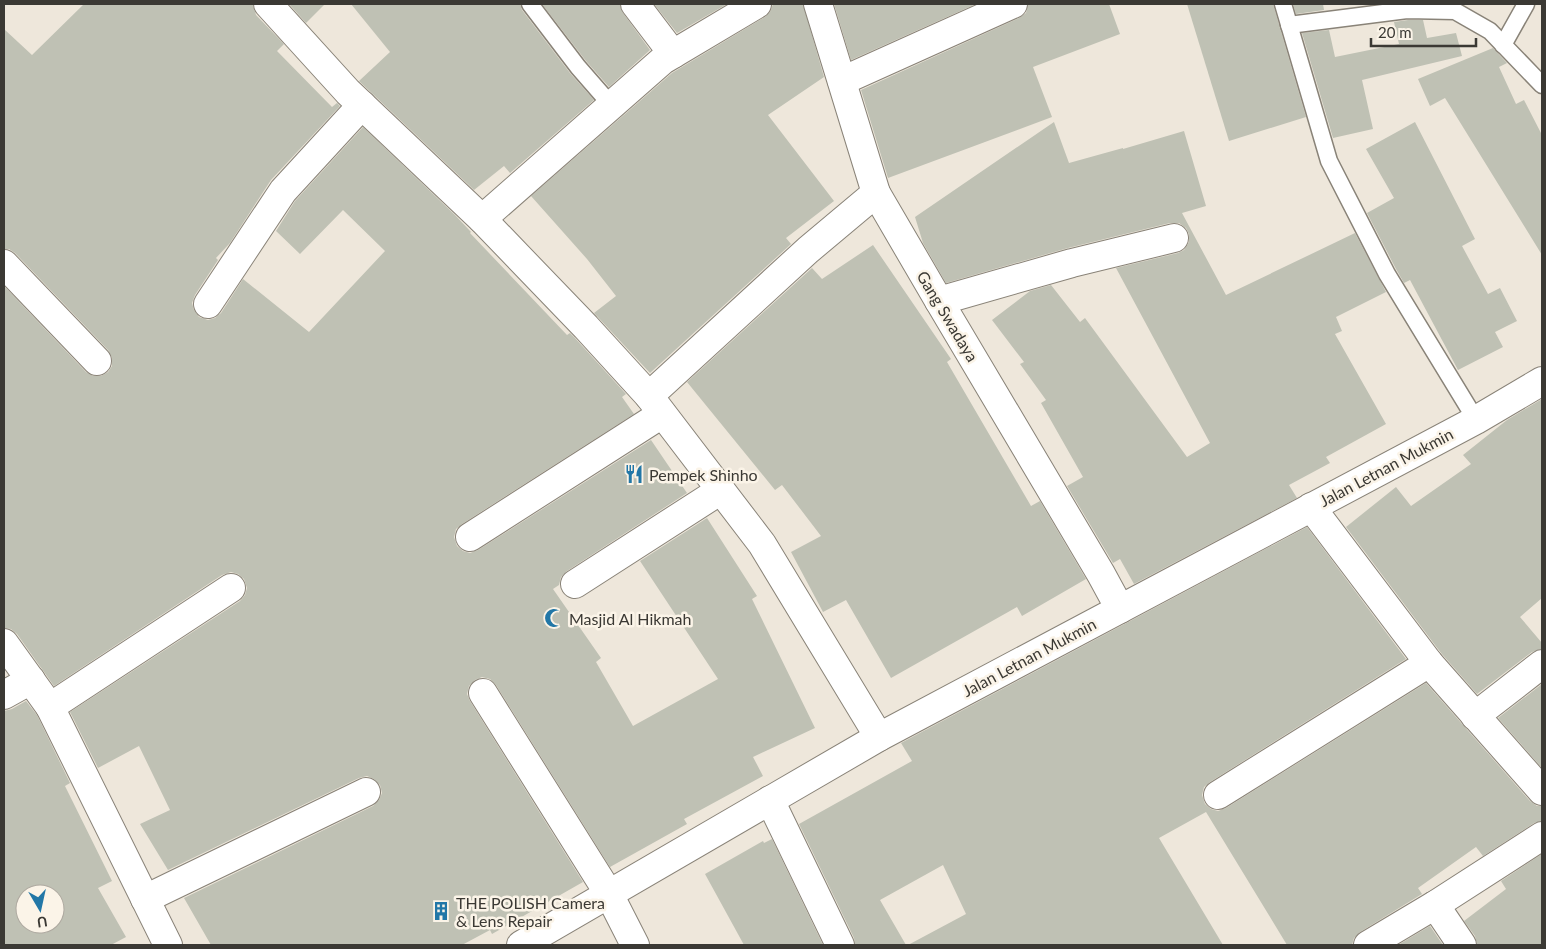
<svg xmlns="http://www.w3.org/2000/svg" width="1546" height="949" viewBox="0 0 1546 949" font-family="Lato,sans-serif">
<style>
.building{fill:#bfc1b4;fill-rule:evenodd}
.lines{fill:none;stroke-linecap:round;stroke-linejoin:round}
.lane-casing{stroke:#898378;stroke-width:19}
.street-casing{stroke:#898378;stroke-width:30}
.lane{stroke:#fff;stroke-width:16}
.street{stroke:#fff;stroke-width:28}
.labels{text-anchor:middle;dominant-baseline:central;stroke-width:5;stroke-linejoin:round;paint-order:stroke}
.street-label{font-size:16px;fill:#3b3934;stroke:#fbf4e8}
.poi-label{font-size:16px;fill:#3b3934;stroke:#fbf4e8;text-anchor:start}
</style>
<rect width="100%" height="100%" fill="#eee7db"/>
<g class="building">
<path d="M 84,4 L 253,4 L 256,15 L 284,44 L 277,51 L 332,107 L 337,103 L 340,106 L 271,180 L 230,243 L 216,258 L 218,260 L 195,295 L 192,303 L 194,310 L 199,317 L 208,320 L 215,318 L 221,313 L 243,279 L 309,332 L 385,251 L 343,210 L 300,254 L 276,231 L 295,201 L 363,127 L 455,215 L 471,232 L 470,233 L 567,335 L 570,333 L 575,338 L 626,394 L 622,397 L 634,414 L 462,524 L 456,529 L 454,537 L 457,546 L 463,551 L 470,553 L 478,550 L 651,440 L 687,493 L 567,571 L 561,577 L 559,585 L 553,589 L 601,658 L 596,662 L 633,726 L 718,679 L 640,561 L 707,518 L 757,596 L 752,599 L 815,728 L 753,757 L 763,776 L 684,819 L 687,824 L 610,867 L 496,685 L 490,679 L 482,677 L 475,680 L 469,686 L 467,694 L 470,701 L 583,882 L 492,934 L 490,930 L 462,945 L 211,945 L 184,898 L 373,806 L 379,800 L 382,793 L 380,785 L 374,779 L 367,776 L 359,778 L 168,870 L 140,824 L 170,810 L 139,746 L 98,768 L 70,712 L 240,601 L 245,595 L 247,588 L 244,579 L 238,574 L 231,572 L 222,575 L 54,686 L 17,634 L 11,629 L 4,628 L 4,286 L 86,372 L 93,376 L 101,376 L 108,372 L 112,366 L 112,358 L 108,350 L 15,253 L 9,249 L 4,249 L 4,29 L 32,55 Z"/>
<path d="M 289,4 L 325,4 L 306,23 Z"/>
<path d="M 351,4 L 520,4 L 522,10 L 570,73 L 594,100 L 510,173 L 504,166 L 474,190 L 359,81 L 390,52 Z"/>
<path d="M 542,4 L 620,4 L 623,13 L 650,50 L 609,87 L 586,61 Z"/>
<path d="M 654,4 L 727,4 L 677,33 Z"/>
<path d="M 773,4 L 803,4 L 824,77 L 768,115 L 834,201 L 786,238 L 791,244 L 650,373 L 594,313 L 616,296 L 587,259 L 531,196 L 672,73 L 765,17 L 770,12 Z"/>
<path d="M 834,4 L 976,4 L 851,60 Z"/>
<path d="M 1028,4 L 1109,4 L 1120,34 L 1033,67 L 1052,117 L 888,178 L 861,90 L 1019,18 L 1026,13 Z"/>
<path d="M 1187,4 L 1273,4 L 1306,117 L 1229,141 Z"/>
<path d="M 1293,4 L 1323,4 L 1324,10 L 1296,14 Z"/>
<path d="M 1408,20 L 1423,20 L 1427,38 L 1456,33 L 1462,56 L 1362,80 L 1373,129 L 1333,138 L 1302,33 L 1329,30 L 1335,57 L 1399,44 L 1394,22 Z"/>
<path d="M 1493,48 L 1507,63 L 1499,67 L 1516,104 L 1524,100 L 1542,135 L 1542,255 L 1445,98 L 1430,106 L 1418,79 Z"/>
<path d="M 1054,122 L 1069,163 L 1123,148 L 1123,149 L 1184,131 L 1206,206 L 1182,213 L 1226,295 L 1355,233 L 1386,292 L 1336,317 L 1342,331 L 1335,334 L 1386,424 L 1326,457 L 1330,463 L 1289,485 L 1297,498 L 1134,584 L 1120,559 L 1113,563 L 1067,486 L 1083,477 L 1041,403 L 1046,400 L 1020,364 L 1024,362 L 992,320 L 1030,291 L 1051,285 L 1080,322 L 1085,318 L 1187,457 L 1210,443 L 1116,268 L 1178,253 L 1184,250 L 1189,242 L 1189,234 L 1186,228 L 1179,223 L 1170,223 L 1068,248 L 946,283 L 923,243 L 915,217 Z"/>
<path d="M 1415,122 L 1475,239 L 1462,246 L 1488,294 L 1500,288 L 1517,321 L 1495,332 L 1503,347 L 1458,370 L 1410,280 L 1404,283 L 1396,269 L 1367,213 L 1394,198 L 1366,149 Z"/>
<path d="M 873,245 L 951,359 L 947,362 L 1031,506 L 1040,501 L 1086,579 L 1022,616 L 1017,607 L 891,678 L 846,600 L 823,612 L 791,552 L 821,536 L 782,485 L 775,490 L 687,382 L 812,268 L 822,279 Z"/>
<path d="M 1542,399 L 1542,598 L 1520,617 L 1542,643 L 1542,649 L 1532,652 L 1477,694 L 1441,653 L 1346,527 L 1396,487 L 1411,506 L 1471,464 L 1463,455 L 1507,420 Z"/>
<path d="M 1307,527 L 1406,659 L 1210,782 L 1204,787 L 1202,795 L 1205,804 L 1211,809 L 1218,811 L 1226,808 L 1426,683 L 1530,801 L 1537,806 L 1542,806 L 1542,821 L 1534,823 L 1483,856 L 1476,847 L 1418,888 L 1422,894 L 1360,932 L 1354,938 L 1352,945 L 1287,945 L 1206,812 L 1159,838 L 1223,945 L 908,945 L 966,914 L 943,865 L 880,900 L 906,945 L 855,945 L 854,938 L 799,824 L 912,761 L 901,743 Z"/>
<path d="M 1542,684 L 1542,768 L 1498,718 Z"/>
<path d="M 26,701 L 37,715 L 70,783 L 65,786 L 112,881 L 98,888 L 126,937 L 111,945 L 4,945 L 4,711 L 12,709 ZM 25,894 L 55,894 L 55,924 L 25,924 Z"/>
<path d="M 772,839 L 823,945 L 744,945 L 705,874 L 763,841 L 764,843 Z"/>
<path d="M 1542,854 L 1542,945 L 1477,945 L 1475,936 L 1464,921 L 1506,889 L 1501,881 Z"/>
<path d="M 1430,926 L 1443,945 L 1398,945 Z"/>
</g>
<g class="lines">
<g class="lane-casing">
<g id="lane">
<path d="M 530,4 L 578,67 L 612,106"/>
<path d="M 1283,4 L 1329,161 L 1387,274 L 1476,420"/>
<path d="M 1289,25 L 1407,10 L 1455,11 L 1490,31 L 1542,85"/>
<path d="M 1503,45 L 1526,4"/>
</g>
</g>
<g class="street-casing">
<g id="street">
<path d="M 268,4 L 348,92 L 482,219 L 586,327 L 649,396 L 762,544 L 879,737"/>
<path d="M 635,4 L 673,54"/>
<path d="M 818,4 L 876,193 L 939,301 L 1101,574 L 1120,609"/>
<path d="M 842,81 L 1013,4"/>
<path d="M 482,219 L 663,60 L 757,4"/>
<path d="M 4,264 L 97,361"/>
<path d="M 939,301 L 1072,263 L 1174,238"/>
<path d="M 208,304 L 283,191 L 362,105"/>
<path d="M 649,396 L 808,250 L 876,193"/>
<path d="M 1311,507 L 1429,663 L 1542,791"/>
<path d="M 470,537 L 662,414"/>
<path d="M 575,584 L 721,490"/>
<path d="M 4,643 L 50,707 L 168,945"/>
<path d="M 483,693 L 609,894 L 635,945"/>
<path d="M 4,695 L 31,680"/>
<path d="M 50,707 L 231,588"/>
<path d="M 1475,716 L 1542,664"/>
<path d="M 1218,795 L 1429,663"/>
<path d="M 770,800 L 840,945"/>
<path d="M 145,899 L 366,792"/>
<path d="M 1435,905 L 1462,945"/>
<path d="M 521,945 L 879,737 L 1476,420 L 1542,381"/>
<path d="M 1368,945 L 1435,905 L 1542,836"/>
</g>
</g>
<use href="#lane" class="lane"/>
<use href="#street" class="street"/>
</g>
<defs>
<g id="restaurant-bare" transform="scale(1.5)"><path d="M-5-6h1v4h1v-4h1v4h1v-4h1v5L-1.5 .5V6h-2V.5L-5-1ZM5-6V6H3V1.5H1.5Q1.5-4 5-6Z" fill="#2277a7" stroke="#fbf4e8" stroke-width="2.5" paint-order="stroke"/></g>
<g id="mosque-bare" transform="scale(1.5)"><path d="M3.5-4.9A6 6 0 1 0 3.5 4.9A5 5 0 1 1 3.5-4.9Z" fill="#2277a7" stroke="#fbf4e8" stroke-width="2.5" paint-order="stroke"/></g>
<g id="building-bare" transform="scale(1.5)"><path d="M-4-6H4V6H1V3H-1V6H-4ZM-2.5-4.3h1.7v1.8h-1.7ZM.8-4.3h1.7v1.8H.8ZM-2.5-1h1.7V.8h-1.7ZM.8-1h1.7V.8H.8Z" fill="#2277a7" stroke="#fbf4e8" stroke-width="2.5" paint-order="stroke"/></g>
</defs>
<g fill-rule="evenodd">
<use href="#restaurant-bare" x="634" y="474"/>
<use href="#mosque-bare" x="554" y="618"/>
<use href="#building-bare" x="441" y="911"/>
</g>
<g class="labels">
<g class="street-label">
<text transform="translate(948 316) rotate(59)">Gang Swadaya</text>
<text transform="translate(1386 467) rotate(-28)">Jalan Letnan Mukmin</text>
<text transform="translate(1029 657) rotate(-28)">Jalan Letnan Mukmin</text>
</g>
<g class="poi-label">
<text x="649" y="474">Pempek Shinho</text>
<text x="569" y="618">Masjid Al Hikmah</text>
<text x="456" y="902">THE POLISH Camera<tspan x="456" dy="18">&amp; Lens Repair</tspan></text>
</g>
</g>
<rect width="1546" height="949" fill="none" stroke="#3b3934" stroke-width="10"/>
<g transform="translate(40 909) rotate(171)"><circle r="24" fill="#fbf4e8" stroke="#aea9a0"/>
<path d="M0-4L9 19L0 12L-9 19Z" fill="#2277a7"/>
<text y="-8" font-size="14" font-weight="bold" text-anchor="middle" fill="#3b3934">U</text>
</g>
<path d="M1371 38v8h105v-8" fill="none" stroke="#3b3934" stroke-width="2.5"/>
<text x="1378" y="38" font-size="15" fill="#3b3934" stroke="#fbf4e8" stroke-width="4" paint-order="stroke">20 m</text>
</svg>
